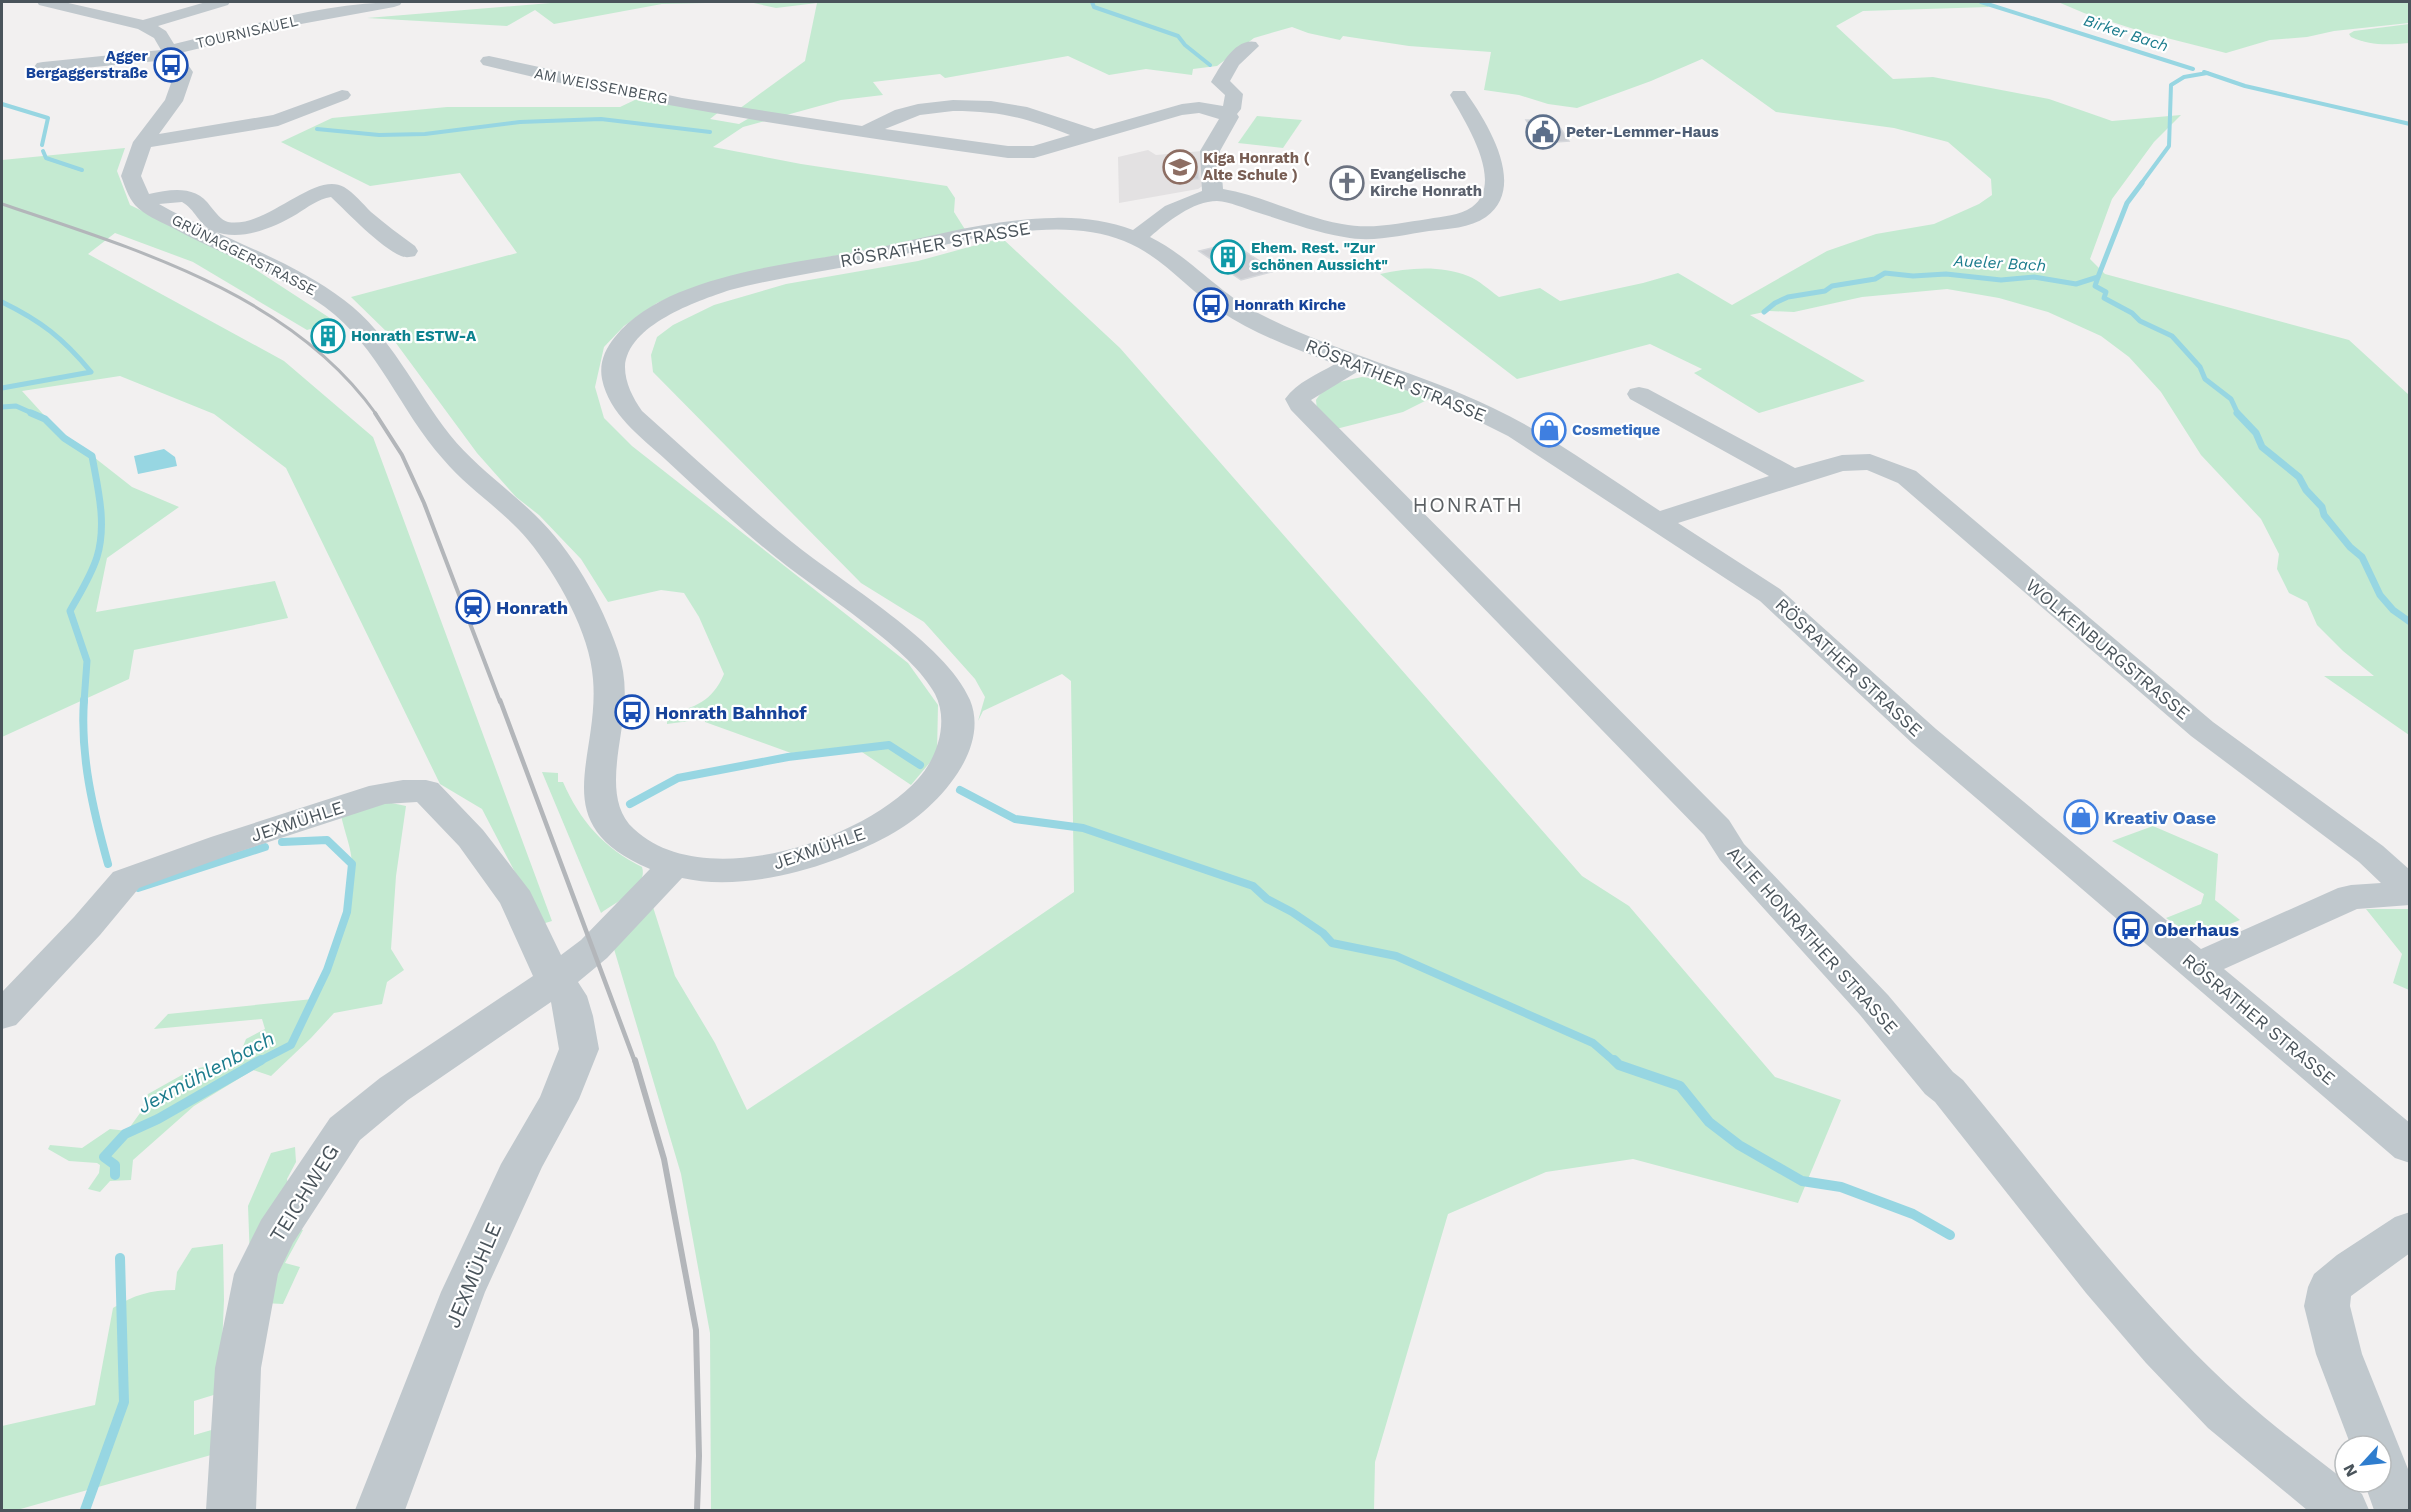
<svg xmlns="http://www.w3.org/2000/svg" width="2411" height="1512" viewBox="0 0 2411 1512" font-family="'Work Sans',sans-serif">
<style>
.education{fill:#e3e1e2}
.green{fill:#c4ead1}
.water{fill:#97d6e2}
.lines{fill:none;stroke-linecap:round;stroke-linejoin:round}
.stream-far4{stroke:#97d6e2;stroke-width:4}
.stream-far3{stroke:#97d6e2;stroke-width:5}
.stream-far2{stroke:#97d6e2;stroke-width:7}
.stream-far1{stroke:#97d6e2;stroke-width:8}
.stream{stroke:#97d6e2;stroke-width:10}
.building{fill:#cbcdd2;stroke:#d5d7db;stroke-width:1.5}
.minor{fill:#c0c8cd;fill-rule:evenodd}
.rail-far3{stroke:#b3b6ba;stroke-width:3}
.rail-far2{stroke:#b3b6ba;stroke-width:4}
.rail-far1{stroke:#b3b6ba;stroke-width:4.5}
.rail{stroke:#b3b6ba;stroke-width:6}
.labels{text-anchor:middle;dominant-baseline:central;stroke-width:4.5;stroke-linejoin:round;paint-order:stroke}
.far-street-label{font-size:15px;fill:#4a545b;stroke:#fff}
.far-transit-label{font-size:15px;font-weight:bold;fill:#164399;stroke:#fff;text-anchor:end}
.far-service-label{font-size:15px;font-weight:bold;fill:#4e5e75;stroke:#fff;text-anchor:start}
.far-education-label{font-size:15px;font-weight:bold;fill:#785e54;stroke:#fff;text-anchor:start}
.far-worship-label{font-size:15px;font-weight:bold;fill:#5b616d;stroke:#fff;text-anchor:start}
.far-culture-label{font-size:15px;font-weight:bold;fill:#0d838f;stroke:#fff;text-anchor:start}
.far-shop-label{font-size:15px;font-weight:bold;fill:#366cbe;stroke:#fff;text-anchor:start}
.far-water-label{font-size:16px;font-style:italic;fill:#1c7c8d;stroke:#fff}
.street-label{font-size:18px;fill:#4a545b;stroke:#fff}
.transit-label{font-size:18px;font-weight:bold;fill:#164399;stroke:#fff;text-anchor:start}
.shop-label{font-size:18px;font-weight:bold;fill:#366cbe;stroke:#fff;text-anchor:start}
.water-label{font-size:20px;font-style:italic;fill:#1c7c8d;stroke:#fff}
.quarter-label{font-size:21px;letter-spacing:1.5px;fill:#5d6164;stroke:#fff}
.near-street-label{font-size:21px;fill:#4a545b;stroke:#fff}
</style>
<rect width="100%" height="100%" fill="#f2f0f0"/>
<path class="education" d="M 1148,150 L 1156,155 L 1202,151 L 1207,183 L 1198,189 L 1119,203 L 1118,157 Z"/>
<g class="green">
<path d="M 563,2 L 1984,2 L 1989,7 L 1863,11 L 1836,26 L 1893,79 L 1933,77 L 2049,99 L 2112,121 L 2181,115 L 2154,142 L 2112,199 L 2090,259 L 2105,274 L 2349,340 L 2409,395 L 2409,735 L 2324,676 L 2374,676 L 2343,651 L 2317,625 L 2307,602 L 2289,593 L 2277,569 L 2279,554 L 2261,519 L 2201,455 L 2161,392 L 2129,357 L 2101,336 L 2048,312 L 1999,298 L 1947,289 L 1862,297 L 1794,312 L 1769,311 L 1750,315 L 1865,381 L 1759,413 L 1694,373 L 1702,369 L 1650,344 L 1517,379 L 1380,274 C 1409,268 1439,265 1468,276 C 1479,280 1489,290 1499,297 L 1540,288 L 1560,301 L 1643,283 L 1678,273 L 1732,305 L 1827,251 L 1876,234 L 1934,224 L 1979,204 L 1992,195 L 1991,179 L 1948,142 L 1894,128 L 1776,112 L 1702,59 L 1651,81 L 1577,108 L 1548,104 L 1519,95 L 1484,90 L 1491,52 L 1409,46 L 1343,36 L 1340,40 L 1308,33 L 1292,27 L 1254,38 L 1217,66 L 1193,69 L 1192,75 L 1146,69 L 1109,75 L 1068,56 L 945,78 L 940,74 L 873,82 L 883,95 L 841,100 L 743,127 L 713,147 L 801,164 L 947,186 L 955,198 L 954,212 L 966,231 L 744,273 L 697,287 L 657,303 L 624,326 L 604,347 L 595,387 L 604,418 L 632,446 L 908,663 L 938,705 L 937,754 L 911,785 L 853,746 L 791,753 L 705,722 L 705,719 L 667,724 L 667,715 C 695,707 712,702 724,674 L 699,617 L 684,593 L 661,590 L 608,602 L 581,559 L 539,515 L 516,497 L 477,453 L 390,335 L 351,297 L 517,253 L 460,173 L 370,186 L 281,142 L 332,118 L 447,107 L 620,107 L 639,98 L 720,111 L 710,119 L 739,124 L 758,113 L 739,109 L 805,61 L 817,3 L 776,8 L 749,2 L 662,4 L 554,24 L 535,10 L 507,26 L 367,18 Z"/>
<path d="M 2058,2 L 2409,2 L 2409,23 L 2334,31 L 2307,37 L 2270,40 L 2226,53 L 2143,32 L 2084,13 Z"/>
<path d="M 2409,24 L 2409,43 C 2388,45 2371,46 2351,37 L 2349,34 L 2354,31 Z"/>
<path d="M 1257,116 L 1302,120 L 1283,148 L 1238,143 Z"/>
<path d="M 125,148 L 117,171 L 130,205 L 238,258 L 336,322 L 307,330 L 193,262 L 115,233 L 88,254 L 284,361 L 373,437 L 552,921 L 542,924 L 482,809 L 440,784 L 286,468 L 214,414 L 120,376 L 22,391 L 53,425 L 132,487 L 179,507 L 107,558 L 96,612 L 275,581 L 288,618 L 134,650 L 129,679 L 2,737 L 2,160 Z"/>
<path d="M 1002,238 L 1120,348 L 1582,876 L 1629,906 L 1775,1077 L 1841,1100 L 1798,1203 L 1633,1159 L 1546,1172 L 1448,1214 L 1375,1462 L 1374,1510 L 711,1510 L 710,1333 L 681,1174 L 614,949 L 653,907 L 675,976 L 715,1043 L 747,1110 L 963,968 L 1074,892 L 1071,681 L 1062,674 L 983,711 L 978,721 L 985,697 L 975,679 L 924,622 L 861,583 L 653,372 L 651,355 L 657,337 L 673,325 L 714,305 L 786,284 L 918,261 Z"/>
<path d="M 1362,377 L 1377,379 L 1431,398 L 1403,412 L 1336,429 L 1317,410 L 1316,400 C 1327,383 1343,381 1362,377 Z"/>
<path d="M 542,772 L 558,773 L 558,782 L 563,782 C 580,821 604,848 642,867 C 649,887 614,903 601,913 Z"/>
<path d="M 377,800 L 406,806 L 396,876 L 391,949 L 404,970 L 387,982 L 382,1004 L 334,1013 L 311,1038 L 271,1076 L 253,1070 L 194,1106 L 133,1160 L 131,1180 L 110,1181 L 100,1192 L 88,1189 L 99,1173 L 100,1165 L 97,1163 L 69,1161 L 48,1149 L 50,1145 L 82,1148 L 110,1129 L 127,1131 L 143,1109 L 148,1094 L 189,1071 L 206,1066 L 208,1079 L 236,1064 L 246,1039 L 265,1029 L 262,1019 L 154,1029 L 168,1014 L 313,999 C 332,958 353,912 352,865 C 352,849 344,831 341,815 Z"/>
<path d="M 2153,826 L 2218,854 L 2215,900 L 2240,920 L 2200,936 L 2181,928 L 2166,918 L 2201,904 L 2204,894 L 2112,841 Z"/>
<path d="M 2366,909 L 2409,909 L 2409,990 L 2393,983 L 2402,954 Z"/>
<path d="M 295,1147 L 296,1162 L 287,1179 L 291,1198 L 250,1260 L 248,1206 L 271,1153 Z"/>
<path d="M 296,1227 L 303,1230 L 285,1263 L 300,1267 L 283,1304 L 264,1303 Z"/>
<path d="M 223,1244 L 224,1300 L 220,1393 L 194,1401 L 194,1435 L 215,1429 L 211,1455 L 17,1510 L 2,1510 L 2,1426 L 95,1405 L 113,1308 C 134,1295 150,1290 175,1290 L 177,1272 L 192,1248 Z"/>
</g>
<path class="water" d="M 164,449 L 175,457 L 177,466 L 138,474 L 134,456 Z"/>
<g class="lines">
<g class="stream-far4">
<path d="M 1092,2 L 1094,7 L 1178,36 L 1185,45 L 1210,65"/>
<path d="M 1981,2 L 2193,69"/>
<path d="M 2207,73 L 2245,86 L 2410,124"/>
<path d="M 2,104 L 48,118 L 42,145"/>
<path d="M 317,129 L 379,135 L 425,134 L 520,122 L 601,119 L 710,132"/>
<path d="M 43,151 L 46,158 L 82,170"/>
<path d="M 2141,184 L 2169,146 L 2171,85 L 2184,77 L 2207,73 L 2204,72"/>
</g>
<g class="stream-far3">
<path d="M 2098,277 L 2095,286 L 2106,292 L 2104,298 L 2132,313 L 2140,321 L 2172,336 L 2200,367 L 2205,379 L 2231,399 L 2238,414"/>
<path d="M 2,302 C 41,321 63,338 91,372 L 2,388"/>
<path d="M 1764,312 L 1775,303 L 1788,297 L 1825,291 L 1832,286 L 1875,279 L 1885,273 L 1913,276 L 1946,274 L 2001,280 L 2034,277 L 2076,284 L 2098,277 L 2127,203 L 2142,183"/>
<path d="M 2,407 L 16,406 L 34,414"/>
</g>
<g class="stream-far2">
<path d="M 31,413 L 45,419 L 64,438 L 92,456 C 98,489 107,524 97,557 C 91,576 80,593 70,611 L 87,661 L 84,702"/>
<path d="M 2237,413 L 2256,433 L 2262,447 L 2299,477 L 2306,490 L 2322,507 L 2324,515 L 2350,547 L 2362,557 L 2380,595 L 2393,610 L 2410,622"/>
</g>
<g class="stream-far1">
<path d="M 84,700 C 80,756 93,810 108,864"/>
<path d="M 960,790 L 1015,819 L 1083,828 L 1253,886 L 1267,899 L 1292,912 L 1323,933 L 1332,943 L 1396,956 L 1593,1043 L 1615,1062"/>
<path d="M 630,804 L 678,778 L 788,757 L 889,745 L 920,765"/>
<path d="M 138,888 L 265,847"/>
<path d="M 258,1062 L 291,1045 L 327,970 L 347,912 L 352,864 L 327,840 L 282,842"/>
</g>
<g class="stream">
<path d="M 1614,1060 L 1619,1065 L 1680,1086 L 1709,1122 L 1739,1145 L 1802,1181 L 1841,1187 L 1913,1214 L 1950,1235"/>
<path d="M 115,1175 L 115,1165 L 104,1157 L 125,1134 L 158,1119 L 261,1060"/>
<path d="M 85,1510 L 124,1402 L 120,1258"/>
</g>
</g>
<g class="building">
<path d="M 1526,120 L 1555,120 L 1569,141 L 1541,143 Z"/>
<path d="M 1169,159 L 1196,159 L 1199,179 L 1171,180 Z"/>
<path d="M 1232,243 L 1275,271 L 1241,280 L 1199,251 Z"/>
</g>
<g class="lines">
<g class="minor">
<path d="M 37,2 L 64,2 L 143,20 L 206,2 L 230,2 L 228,5 L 158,26 L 166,31 L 174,44 C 249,26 325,2 402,2 L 400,5 L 394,7 L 301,24 L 180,53 L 193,72 L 183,101 L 159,134 L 273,115 L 342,90 L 348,91 L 351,95 L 348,99 L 278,126 L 151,147 L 141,176 L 149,194 C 172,189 196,185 211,207 C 216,213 221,220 228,222 C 266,229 315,170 344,187 C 354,193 363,204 371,212 C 385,224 400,235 415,246 L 418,251 L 415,256 C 410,257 406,258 401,256 C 380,247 348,213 331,197 C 318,199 308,207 297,214 C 273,228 241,242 213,231 C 199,225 195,209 182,202 L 159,204 C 219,238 289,258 344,300 C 391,335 414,389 450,435 C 474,465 506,487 534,514 C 572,550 601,601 618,651 C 624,669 626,688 624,707 C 622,745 602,800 634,829 C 703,894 862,841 918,779 C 938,757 949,721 935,694 C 912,650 827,597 787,566 C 744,533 705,496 665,459 C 641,437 609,414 602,379 C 599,363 605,349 615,337 C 666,273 796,264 872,249 C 932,236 992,219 1054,218 C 1081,217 1108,221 1133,230 L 1165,206 L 1202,191 L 1200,151 L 1219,119 L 1199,113 L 1182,115 L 1034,158 L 1008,158 C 831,133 656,108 483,65 L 480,61 L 483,57 L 489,56 L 682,98 L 862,126 L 895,110 L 918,104 L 953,100 L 991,101 L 1027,107 L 1094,129 L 1182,104 L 1199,102 L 1223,106 L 1225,95 L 1211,82 C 1220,67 1235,37 1256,42 L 1259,46 L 1239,65 L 1230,81 L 1243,94 L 1241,109 L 1237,114 L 1239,117 L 1220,151 L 1223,189 C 1264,196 1301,217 1342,224 C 1371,230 1400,223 1428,219 C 1443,216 1459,216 1472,207 C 1506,183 1464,120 1450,95 L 1453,91 L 1465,91 C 1487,122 1528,187 1486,217 C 1470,228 1448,229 1429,231 C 1401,235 1373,243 1344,237 C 1314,232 1285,221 1256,212 C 1244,208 1230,202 1217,201 C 1193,201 1167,222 1150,237 C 1191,257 1220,295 1262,315 C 1337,353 1417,371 1493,408 C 1552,436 1605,475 1660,511 L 1769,476 L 1630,399 L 1627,394 L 1630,389 L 1639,387 L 1648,389 L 1795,468 L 1842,455 L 1870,454 L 1916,471 L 2213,722 L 2383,846 L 2410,870 L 2410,905 L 2357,909 L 2224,969 L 2410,1123 L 2410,1163 L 2395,1158 L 1912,743 L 1760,601 L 1508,436 L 1448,406 L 1357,372 L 1311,400 L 1729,820 L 1744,844 L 1888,995 L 1953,1072 L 1963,1080 C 2051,1186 2139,1306 2242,1398 C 2280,1432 2323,1463 2362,1494 L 2369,1510 L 2307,1510 L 2208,1428 L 2146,1363 L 2086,1293 L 1935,1102 L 1925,1094 L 1860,1015 L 1720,860 L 1704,835 L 1291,410 L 1285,399 C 1297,382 1318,374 1335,364 C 1296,349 1254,334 1220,311 C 1187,289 1162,256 1124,241 C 1052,211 943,247 869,262 C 822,272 776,278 730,290 C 697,301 627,325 625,367 C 625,383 633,398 642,411 C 691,455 740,500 792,542 C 841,582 946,643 970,700 C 991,751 935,809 895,832 C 838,865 748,893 682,878 L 607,958 L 578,982 L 587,996 L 593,1016 L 599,1049 L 579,1099 L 542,1167 L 485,1292 L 405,1510 L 355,1510 L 441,1292 L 501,1164 L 540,1097 L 559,1049 L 551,1002 L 408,1100 L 360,1140 L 293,1243 L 278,1274 L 261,1368 L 256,1510 L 206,1510 L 215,1368 L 234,1274 L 261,1220 L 330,1118 L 380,1078 L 533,976 L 500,903 L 459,846 L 417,802 L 385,804 L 235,853 L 139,888 L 100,935 L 16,1025 L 2,1029 L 2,992 L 74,917 L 113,872 L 211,837 L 369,786 L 403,780 L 426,780 L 438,783 L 483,830 L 530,891 L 561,955 L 581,940 L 650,869 C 543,824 600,760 593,679 C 590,633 557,575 528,540 C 503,510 468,489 443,459 C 400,411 379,347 325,307 C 278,273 221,255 171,227 C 159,221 144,215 135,205 C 128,197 125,186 121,176 L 133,142 L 165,100 L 175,72 L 167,60 L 43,72 L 37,71 L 34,67 L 37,63 L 43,62 L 161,50 L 154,38 L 138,29 L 39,5 ZM 953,111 C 1002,111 1025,118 1070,135 L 1033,146 L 1008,146 L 885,129 L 920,115 ZM 1867,470 L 1898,483 L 2191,736 L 2359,862 L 2381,883 L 2351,885 L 2338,888 L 2201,949 L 1936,729 L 1780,589 L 1678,523 L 1843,471 Z"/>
<path d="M 2410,1212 L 2410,1253 L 2351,1296 L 2350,1306 L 2362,1354 L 2410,1474 L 2410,1510 L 2374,1510 L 2364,1482 L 2381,1482 L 2381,1446 L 2351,1446 L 2316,1354 L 2304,1306 L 2308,1287 L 2314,1274 L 2337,1255 L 2395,1217 Z"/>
</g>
<path class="rail-far3" d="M 2,204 C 135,249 291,294 376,414"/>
<path class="rail-far2" d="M 375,413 L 402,455 L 424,503 L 500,702"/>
<path class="rail-far1" d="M 500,700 L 635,1062"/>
<path class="rail" d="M 635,1060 L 664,1159 L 696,1330 L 699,1456 L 697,1510"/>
</g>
<defs>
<g id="bus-ring" transform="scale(1.725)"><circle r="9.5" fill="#fff" stroke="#1a4fb4" stroke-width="1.5"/><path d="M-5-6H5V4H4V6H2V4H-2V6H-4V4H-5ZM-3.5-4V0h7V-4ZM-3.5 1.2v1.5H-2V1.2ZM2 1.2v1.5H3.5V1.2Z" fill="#1a4fb4"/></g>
<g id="civic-ring" transform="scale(1.725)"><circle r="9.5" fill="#fff" stroke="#5c6f8a" stroke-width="1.5"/><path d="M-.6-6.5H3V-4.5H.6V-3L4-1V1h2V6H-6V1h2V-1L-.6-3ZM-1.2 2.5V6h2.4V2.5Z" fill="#5c6f8a"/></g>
<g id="school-ring" transform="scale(1.725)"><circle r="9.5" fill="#fff" stroke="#8d6e63" stroke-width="1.5"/><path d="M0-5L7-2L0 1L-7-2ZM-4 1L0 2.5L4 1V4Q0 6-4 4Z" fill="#8d6e63"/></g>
<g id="church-ring" transform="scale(1.725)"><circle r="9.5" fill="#fff" stroke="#6b7280" stroke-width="1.5"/><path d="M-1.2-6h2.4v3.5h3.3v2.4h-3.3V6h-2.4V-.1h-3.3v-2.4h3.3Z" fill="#6b7280"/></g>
<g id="building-ring" transform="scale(1.725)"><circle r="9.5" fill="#fff" stroke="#0f9aa8" stroke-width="1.5"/><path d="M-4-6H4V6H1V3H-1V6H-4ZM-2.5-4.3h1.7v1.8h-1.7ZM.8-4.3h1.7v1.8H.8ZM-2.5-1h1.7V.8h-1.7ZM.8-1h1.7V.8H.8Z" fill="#0f9aa8"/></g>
<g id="shop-ring" transform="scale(1.725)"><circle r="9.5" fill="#fff" stroke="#3f7fe0" stroke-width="1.5"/><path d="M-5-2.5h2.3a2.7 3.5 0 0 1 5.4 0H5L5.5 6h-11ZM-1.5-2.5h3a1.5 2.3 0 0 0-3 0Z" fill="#3f7fe0"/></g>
<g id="station-ring" transform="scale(1.725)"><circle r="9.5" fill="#fff" stroke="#1a4fb4" stroke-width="1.5"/><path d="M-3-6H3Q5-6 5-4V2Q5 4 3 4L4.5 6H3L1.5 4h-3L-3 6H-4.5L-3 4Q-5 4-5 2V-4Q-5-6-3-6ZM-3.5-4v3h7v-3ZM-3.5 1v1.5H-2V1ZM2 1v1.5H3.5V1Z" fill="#1a4fb4"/></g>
</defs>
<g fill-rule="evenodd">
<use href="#bus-ring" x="171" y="65"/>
<use href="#civic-ring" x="1543" y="132"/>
<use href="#school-ring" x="1180" y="167"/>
<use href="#church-ring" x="1347" y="183"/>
<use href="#building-ring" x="1228" y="257"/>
<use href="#bus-ring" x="1211" y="305"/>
<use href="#building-ring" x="328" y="336"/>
<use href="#shop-ring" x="1549" y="430"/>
<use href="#station-ring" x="473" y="607"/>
<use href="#bus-ring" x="632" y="712"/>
<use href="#shop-ring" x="2081" y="817"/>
<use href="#bus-ring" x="2131" y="929"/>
</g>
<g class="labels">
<g class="far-street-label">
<text transform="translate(247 32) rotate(-13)">TOURNISAUEL</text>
<text transform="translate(601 86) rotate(11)">AM WEISSENBERG</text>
<text transform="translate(244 255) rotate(27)">GRÜNAGGERSTRASSE</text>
</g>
<g class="far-transit-label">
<text x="148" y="56">Agger<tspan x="148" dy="17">Bergaggerstraße</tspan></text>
<text x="1234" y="305" text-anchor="start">Honrath Kirche</text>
</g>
<g class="far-service-label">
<text x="1566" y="132">Peter-Lemmer-Haus</text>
</g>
<g class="far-education-label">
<text x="1203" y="158">Kiga Honrath (<tspan x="1203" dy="17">Alte Schule )</tspan></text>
</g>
<g class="far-worship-label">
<text x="1370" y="174">Evangelische<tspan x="1370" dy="17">Kirche Honrath</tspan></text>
</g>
<g class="far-culture-label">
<text x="1251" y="248">Ehem. Rest. "Zur<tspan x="1251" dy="17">schönen Aussicht"</tspan></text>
<text x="351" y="336">Honrath ESTW-A</text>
</g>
<g class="far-shop-label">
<text x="1572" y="430">Cosmetique</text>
</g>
<g class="far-water-label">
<text transform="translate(2126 33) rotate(18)">Birker Bach</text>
<text transform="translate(2000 263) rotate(3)">Aueler Bach</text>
</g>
<g class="street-label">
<text transform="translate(935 244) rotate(-10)">RÖSRATHER STRASSE</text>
<text transform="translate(1396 380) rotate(22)">RÖSRATHER STRASSE</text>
<text transform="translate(2108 649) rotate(40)">WOLKENBURGSTRASSE</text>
<text transform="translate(1849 667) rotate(43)">RÖSRATHER STRASSE</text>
<text transform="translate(297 821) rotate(-18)">JEXMÜHLE</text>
<text transform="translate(819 848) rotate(-19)">JEXMÜHLE</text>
<text transform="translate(1813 940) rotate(48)">ALTE HONRATHER STRASSE</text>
<text transform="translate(2259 1019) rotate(40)">RÖSRATHER STRASSE</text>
</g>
<g class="transit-label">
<text x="496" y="607">Honrath</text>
<text x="655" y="712">Honrath Bahnhof</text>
<text x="2154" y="929">Oberhaus</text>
</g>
<g class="shop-label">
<text x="2104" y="817">Kreativ Oase</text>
</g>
<g class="water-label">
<text transform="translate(206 1072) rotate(-28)">Jexmühlenbach</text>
</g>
<g class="quarter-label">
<text x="1468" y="504">HONRATH</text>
</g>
<g class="near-street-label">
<text transform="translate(304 1193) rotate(-58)">TEICHWEG</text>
<text transform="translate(473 1275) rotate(-67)">JEXMÜHLE</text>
</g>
</g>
<rect width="2411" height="1512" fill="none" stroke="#4a545b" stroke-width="6"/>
<g transform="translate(2363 1464) rotate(243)"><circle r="28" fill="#ffffff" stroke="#b7bbbd" stroke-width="1.5"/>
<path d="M0-4.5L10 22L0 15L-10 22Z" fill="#2f7dce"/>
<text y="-9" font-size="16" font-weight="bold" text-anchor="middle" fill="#4a545b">N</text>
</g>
</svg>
